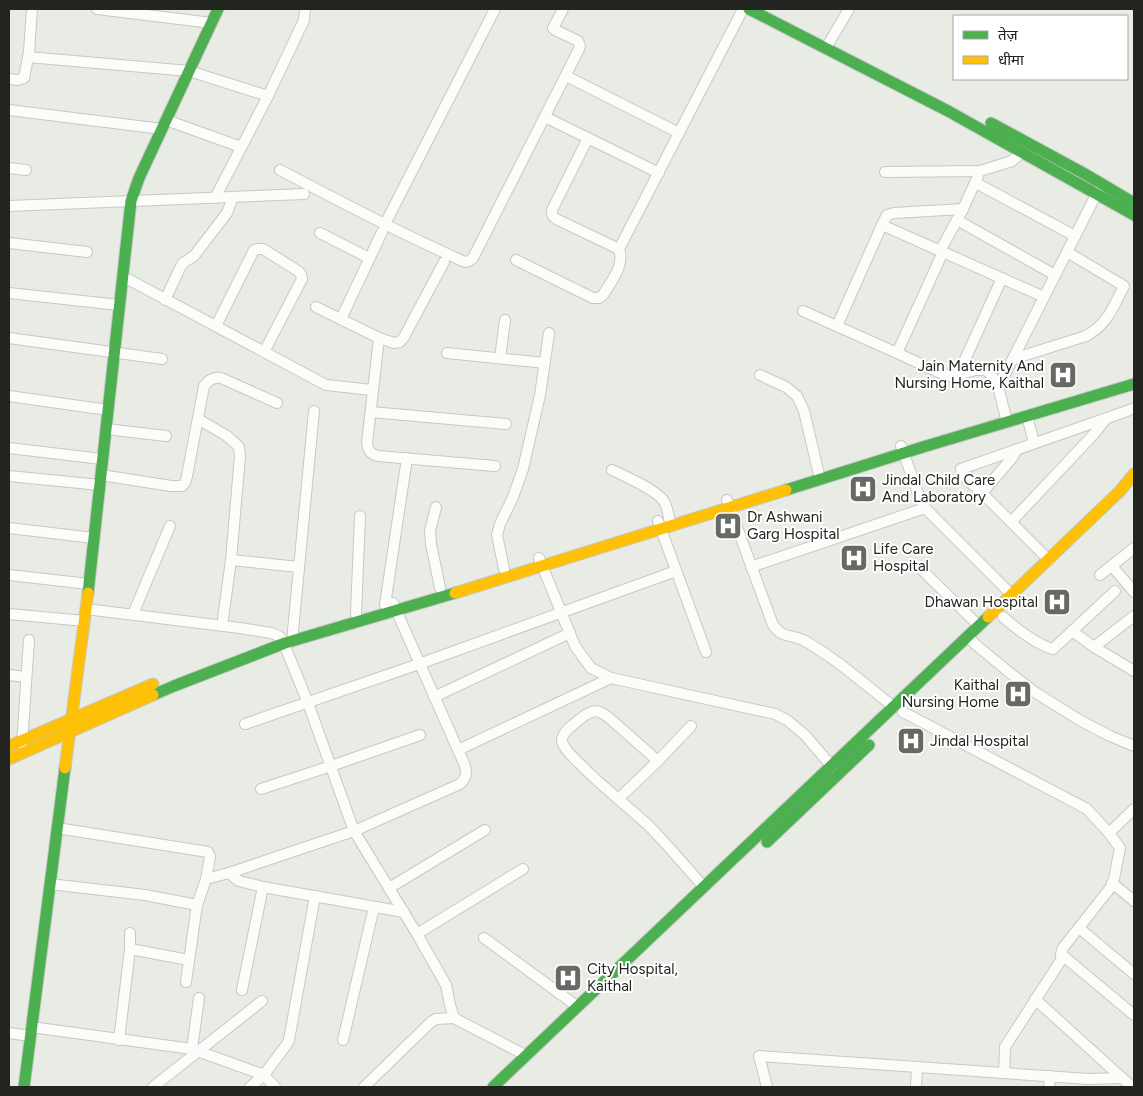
<svg xmlns="http://www.w3.org/2000/svg" width="1143" height="1096" viewBox="0 0 1143 1096" font-family="Figtree,'Noto Sans Devanagari',sans-serif">
<style>
.lines{fill:none;stroke-linecap:round;stroke-linejoin:round}
.street-casing{stroke:#c6c9c4;stroke-width:12}
.fast-casing{stroke:#c6c9c4;stroke-width:13}
.slow-casing{stroke:#c6c9c4;stroke-width:13}
.street{stroke:#fcfcfb;stroke-width:10}
.fast{stroke:#4caf50;stroke-width:11}
.slow{stroke:#ffc107;stroke-width:11}
.labels{text-anchor:middle;dominant-baseline:central;stroke-width:4;stroke-linejoin:round;paint-order:stroke}
.poi-label{font-size:15px;fill:#21241f;stroke:#fff;text-anchor:start}
</style>
<rect width="100%" height="100%" fill="#e8ece5"/>
<g class="lines">
<g class="street-casing">
<g id="street">
<path d="M 97,9 L 212,23"/>
<path d="M 826,48 L 849,9"/>
<path d="M 28,57 L 189,71 L 268,96"/>
<path d="M 566,76 L 679,133"/>
<path d="M 9,79 L 18,80 L 24,78 L 29,52 L 32,9"/>
<path d="M 9,110 L 162,129"/>
<path d="M 545,117 L 659,173"/>
<path d="M 166,120 L 241,147"/>
<path d="M 588,138 L 552,210 C 552,215 552,216 556,219 L 619,249"/>
<path d="M 9,168 L 26,170"/>
<path d="M 280,170 C 341,202 402,234 465,262 L 469,261 L 473,258 L 579,49 L 580,46 L 578,41 L 555,30 L 553,28 L 563,9"/>
<path d="M 885,172 L 980,171 L 1012,161 L 1022,152"/>
<path d="M 976,183 L 1075,236"/>
<path d="M 215,198 L 268,96 L 304,20 L 305,9"/>
<path d="M 9,206 L 304,194"/>
<path d="M 957,220 L 1055,275"/>
<path d="M 385,224 L 495,9"/>
<path d="M 882,225 L 1044,297"/>
<path d="M 320,233 L 369,258"/>
<path d="M 9,243 L 87,252"/>
<path d="M 940,251 L 963,209 L 978,176"/>
<path d="M 516,260 L 593,298 L 599,298 L 603,295 C 611,281 625,266 619,249 L 743,9"/>
<path d="M 122,276 L 326,385 L 372,390"/>
<path d="M 9,293 L 119,305"/>
<path d="M 165,300 L 180,268 L 183,263 L 194,256 L 227,213 L 233,197"/>
<path d="M 316,307 L 379,338 L 394,343 L 400,342 L 404,337 L 444,262"/>
<path d="M 803,311 L 897,353 L 938,372 L 950,376 L 958,375 L 975,370 L 986,370 L 992,376 L 998,386"/>
<path d="M 341,319 L 382,232"/>
<path d="M 216,326 L 254,250 L 258,249 L 263,249 L 298,271 L 301,274 L 302,279 L 264,352"/>
<path d="M 837,326 L 882,225 L 887,215 L 894,213 L 963,209"/>
<path d="M 9,338 L 162,359"/>
<path d="M 379,338 L 367,443 C 368,451 371,454 378,456 L 495,466"/>
<path d="M 447,353 L 545,363"/>
<path d="M 897,353 L 943,252"/>
<path d="M 500,358 L 505,320"/>
<path d="M 1013,359 L 1086,336 C 1108,324 1113,307 1124,286 L 1067,252"/>
<path d="M 760,375 L 786,387 L 797,396 L 804,411 L 820,479"/>
<path d="M 958,375 L 1002,278"/>
<path d="M 9,396 L 108,410"/>
<path d="M 371,412 L 506,424"/>
<path d="M 1027,416 L 1034,443"/>
<path d="M 198,419 L 227,436 L 239,447 L 240,456 L 231,560 L 222,626"/>
<path d="M 1007,422 L 998,386 L 1005,374 L 1099,189"/>
<path d="M 106,429 L 166,436"/>
<path d="M 901,446 L 919,496 L 925,508 L 1012,595"/>
<path d="M 9,448 L 102,459"/>
<path d="M 612,470 C 625,476 659,491 665,503 C 668,510 669,519 671,526"/>
<path d="M 101,475 L 171,486 L 182,486 L 185,483 L 187,476 L 204,386 C 209,380 213,377 221,378 L 277,403"/>
<path d="M 9,476 L 100,485"/>
<path d="M 982,493 L 1012,458 L 1017,449"/>
<path d="M 727,500 L 773,625 C 783,639 790,634 803,640 C 836,658 864,684 894,707"/>
<path d="M 436,507 L 430,531 L 431,544 L 440,588"/>
<path d="M 658,521 L 706,652"/>
<path d="M 1011,522 L 1094,434 L 1105,420"/>
<path d="M 9,528 L 94,538"/>
<path d="M 539,558 L 575,646 L 591,668 L 611,678 L 775,714 L 787,720 L 805,735 L 834,769"/>
<path d="M 231,560 L 299,567"/>
<path d="M 1049,560 L 982,493 L 962,475 L 961,469 L 1127,411 L 1134,408"/>
<path d="M 1112,566 L 1134,592"/>
<path d="M 751,567 L 925,508"/>
<path d="M 920,568 L 979,626"/>
<path d="M 504,569 L 497,535 L 500,524 L 513,497 L 523,469 L 540,395 L 549,333"/>
<path d="M 9,575 L 89,584"/>
<path d="M 1100,575 L 1134,548"/>
<path d="M 385,605 L 407,458"/>
<path d="M 86,609 L 240,628 L 271,633 L 279,636 L 282,639 L 308,703 L 354,831 L 417,934 L 446,985 L 450,1005 L 454,1018 L 527,1056"/>
<path d="M 9,614 L 85,621"/>
<path d="M 133,614 L 170,526"/>
<path d="M 356,614 L 360,516"/>
<path d="M 1003,617 C 1014,627 1039,646 1053,649 L 1115,591"/>
<path d="M 1072,631 L 1094,647 L 1134,671"/>
<path d="M 968,636 L 975,644 L 1010,673 L 1033,691 L 1081,721 L 1110,736 L 1134,746"/>
<path d="M 292,641 L 314,411"/>
<path d="M 1094,647 L 1134,616"/>
<path d="M 9,675 L 26,677"/>
<path d="M 434,697 L 570,633"/>
<path d="M 903,712 L 1087,809 L 1109,833 L 1120,848 L 1114,879 L 1111,887 L 1062,949 L 1061,960 L 1005,1047 L 1004,1073"/>
<path d="M 245,724 L 419,664 L 676,571"/>
<path d="M 22,744 L 29,640"/>
<path d="M 458,750 L 611,678"/>
<path d="M 658,761 L 608,717 C 598,710 594,709 584,716 C 578,721 561,732 562,741 C 563,749 578,762 584,768 C 604,788 626,805 647,824 C 667,844 685,866 704,887"/>
<path d="M 261,789 L 331,766 L 420,735"/>
<path d="M 618,799 L 658,761 L 691,726"/>
<path d="M 57,828 L 208,852 L 210,857 L 206,879 L 197,905 L 186,982"/>
<path d="M 1109,833 L 1134,809"/>
<path d="M 229,873 L 239,881 L 263,887 L 404,912"/>
<path d="M 206,879 L 229,873 L 354,831 L 460,784 C 472,773 463,762 458,750 L 393,603"/>
<path d="M 1112,883 L 1134,901"/>
<path d="M 50,884 L 145,895 L 197,905"/>
<path d="M 389,888 L 485,830"/>
<path d="M 1079,928 L 1134,974"/>
<path d="M 417,934 L 523,869"/>
<path d="M 484,938 L 578,1007"/>
<path d="M 130,949 L 189,960"/>
<path d="M 1061,954 L 1134,1015"/>
<path d="M 242,990 L 263,887"/>
<path d="M 1035,999 L 1132,1087"/>
<path d="M 31,1027 L 192,1049 L 264,1075 L 275,1087"/>
<path d="M 9,1033 L 30,1036"/>
<path d="M 119,1040 L 130,949 L 130,933"/>
<path d="M 343,1040 L 374,907"/>
<path d="M 192,1049 L 199,998"/>
<path d="M 153,1087 L 262,1001"/>
<path d="M 250,1087 L 264,1075 L 287,1044 L 289,1040 L 315,896"/>
<path d="M 364,1087 L 431,1022 L 436,1019 L 454,1018"/>
<path d="M 767,1087 L 759,1056 L 1088,1079 L 1122,1078"/>
<path d="M 916,1087 L 917,1068"/>
<path d="M 1049,1087 L 1050,1076"/>
</g>
</g>
<g class="fast-casing">
<g id="fast">
<path d="M 749,9 L 948,111 L 1134,215"/>
<path d="M 991,123 L 1085,174 L 1134,203"/>
<path d="M 786,490 L 923,447 L 1134,384"/>
<path d="M 88,593 L 131,201 L 139,178 L 218,9"/>
<path d="M 153,695 L 174,686 L 285,643 L 455,593"/>
<path d="M 767,842 L 869,745"/>
<path d="M 24,1087 L 65,768"/>
<path d="M 493,1087 L 988,617"/>
</g>
</g>
<g class="slow-casing">
<g id="slow">
<path d="M 455,593 L 786,490"/>
<path d="M 988,617 L 1120,491 L 1134,474"/>
<path d="M 9,746 L 153,684"/>
<path d="M 9,759 L 153,695"/>
<path d="M 65,768 L 88,593"/>
</g>
</g>
<use href="#street" class="street"/>
<use href="#fast" class="fast"/>
<use href="#slow" class="slow"/>
</g>
<defs>
<g id="hospital-square" transform="scale(1.4375)"><rect x="-9" y="-9" width="18" height="18" rx="4" fill="#676a64" stroke="#fff"/><path d="M-5-5h3v3.5h4V-5h3V5h-3V1.5h-4V5h-3Z" fill="#fff"/></g>
</defs>
<g fill-rule="evenodd">
<use href="#hospital-square" x="1063" y="375"/>
<use href="#hospital-square" x="863" y="489"/>
<use href="#hospital-square" x="728" y="526"/>
<use href="#hospital-square" x="854" y="558"/>
<use href="#hospital-square" x="1057" y="602"/>
<use href="#hospital-square" x="1018" y="694"/>
<use href="#hospital-square" x="911" y="741"/>
<use href="#hospital-square" x="568" y="978"/>
</g>
<g class="labels">
<g class="poi-label">
<text x="1044" y="366" text-anchor="end">Jain Maternity And<tspan x="1044" dy="17">Nursing Home, Kaithal</tspan></text>
<text x="882" y="480">Jindal Child Care<tspan x="882" dy="17">And Laboratory</tspan></text>
<text x="747" y="517">Dr Ashwani<tspan x="747" dy="17">Garg Hospital</tspan></text>
<text x="873" y="549">Life Care<tspan x="873" dy="17">Hospital</tspan></text>
<text x="1038" y="602" text-anchor="end">Dhawan Hospital</text>
<text x="999" y="685" text-anchor="end">Kaithal<tspan x="999" dy="17">Nursing Home</tspan></text>
<text x="930" y="741">Jindal Hospital</text>
<text x="587" y="969">City Hospital,<tspan x="587" dy="17">Kaithal</tspan></text>
</g>
</g>
<rect width="1143" height="1096" fill="none" stroke="#21241f" stroke-width="20"/>
<rect x="953" y="15" width="175" height="65" fill="#ffffff" stroke="#a6a7a5"/>
<rect x="963" y="31" width="25" height="8" fill="#4caf50" stroke="#a6a7a5"/>
<text x="998" y="40" font-size="15" fill="#21241f">तेज़</text>
<rect x="963" y="56" width="25" height="8" fill="#ffc107" stroke="#a6a7a5"/>
<text x="998" y="65" font-size="15" fill="#21241f">धीमा</text>
</svg>
